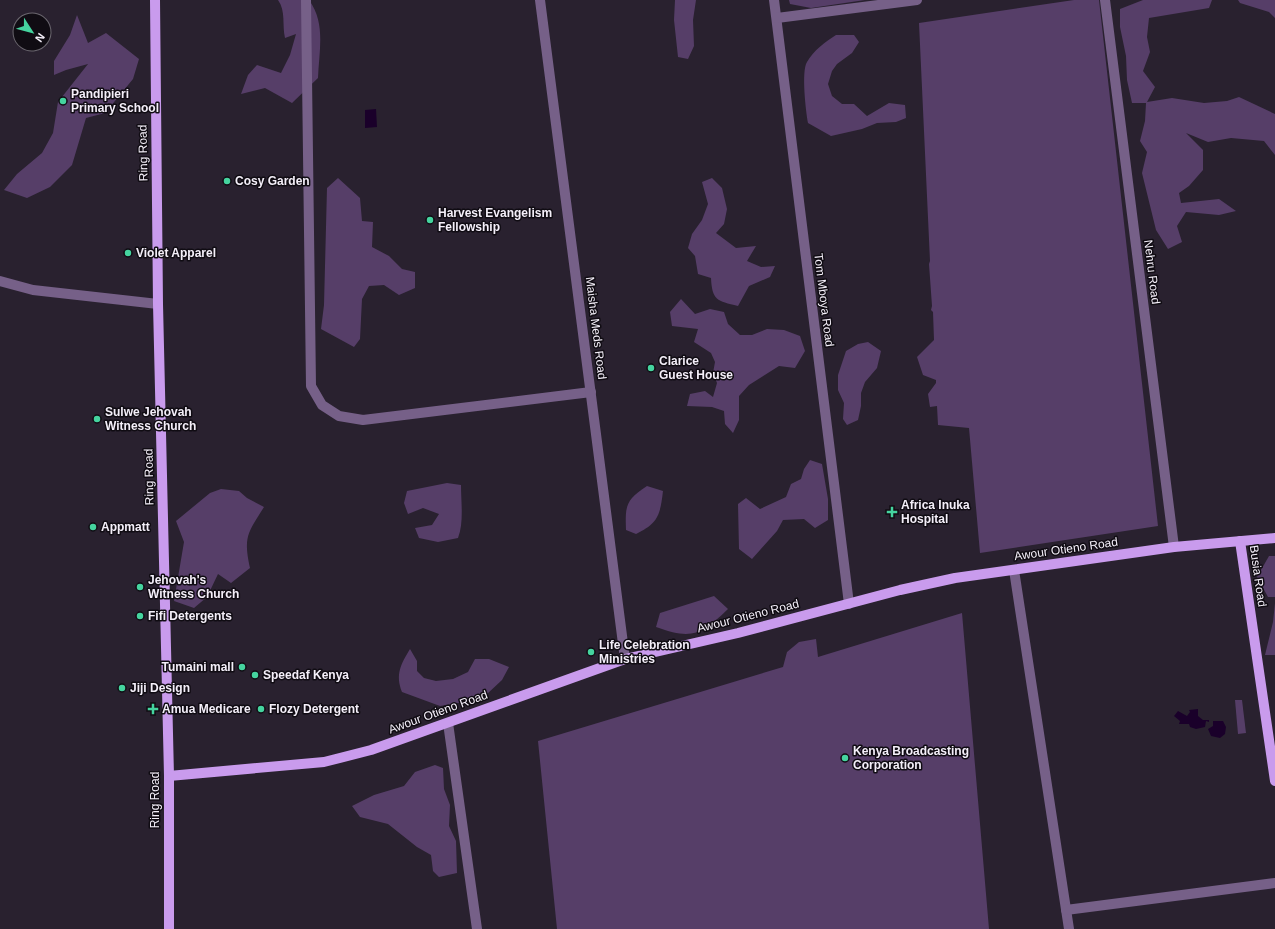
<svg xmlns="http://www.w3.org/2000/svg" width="1275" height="929" viewBox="0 0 1275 929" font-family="Arial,sans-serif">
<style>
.green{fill:#563e68}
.water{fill:#1a002a}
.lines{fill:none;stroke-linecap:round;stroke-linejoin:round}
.minor{stroke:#766088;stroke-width:10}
.major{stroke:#c99bed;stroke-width:10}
.poi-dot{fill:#45d49f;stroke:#100c13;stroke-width:1.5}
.labels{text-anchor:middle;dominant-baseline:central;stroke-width:3;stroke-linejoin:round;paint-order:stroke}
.poi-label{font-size:12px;font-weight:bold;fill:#f4eff9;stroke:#100c13;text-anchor:start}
.street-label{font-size:12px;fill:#f4eff9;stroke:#100c13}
</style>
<rect width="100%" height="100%" fill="#29212f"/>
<g class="green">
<path d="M 278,0 L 309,0 C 326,23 319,51 318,78 L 292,103 L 265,88 L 241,94 L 248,75 L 257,65 L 281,73 L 290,55 L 296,34 L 285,38 C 282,25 286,11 278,0 Z"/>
<path d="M 675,0 L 696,0 L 693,20 L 694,46 L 688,59 L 678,57 L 674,20 Z"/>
<path d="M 789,0 L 865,0 L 811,8 L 790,4 Z"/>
<path d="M 1074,0 L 1099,0 L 1158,526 L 980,553 L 969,428 L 938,425 L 937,406 L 930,407 L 928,394 L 936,383 L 936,380 L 923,375 L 917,357 L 934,340 L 933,312 L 931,310 L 932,306 L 929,264 L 930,261 L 919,23 Z"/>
<path d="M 1143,0 L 1212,0 L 1209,8 L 1149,18 L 1147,37 L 1150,52 L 1143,71 L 1155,87 L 1147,102 L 1172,98 L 1204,103 L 1227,101 L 1239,97 L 1275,114 L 1275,155 L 1264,141 L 1231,138 L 1208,142 L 1186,133 L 1203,150 L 1203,170 L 1189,186 L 1179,193 L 1181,203 L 1219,199 L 1236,211 L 1219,215 L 1186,212 L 1177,226 L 1182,242 L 1168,249 L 1156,230 L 1142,173 L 1147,152 L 1140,141 L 1145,121 L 1146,103 L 1132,103 L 1127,80 L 1126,56 L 1120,27 L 1120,9 Z"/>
<path d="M 1238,0 L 1275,0 L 1275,18 L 1269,12 L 1240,3 Z"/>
<path d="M 77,15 L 88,43 L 106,33 L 139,59 L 133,79 L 105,113 L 86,118 L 72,165 L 50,187 L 27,198 L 4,190 L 17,174 L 42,153 L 53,133 L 58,102 L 88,64 L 66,70 L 54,75 L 54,61 L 70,35 Z"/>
<path d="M 836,35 L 854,35 L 859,42 L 852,53 L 837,64 L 832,71 L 828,84 L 832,96 L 842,104 L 854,104 L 867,116 L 889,103 L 905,105 L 906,118 L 896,122 L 877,123 L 862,129 L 831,136 L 808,123 C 806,112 801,71 807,62 C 814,50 825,42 836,35 Z"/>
<path d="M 338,178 L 360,198 L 362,221 L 373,222 L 372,247 L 389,256 L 402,269 L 415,272 L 415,288 L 399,295 L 384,285 L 369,286 L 362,299 L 360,339 L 354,347 L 321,329 L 324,305 L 327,188 Z"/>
<path d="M 712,178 L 722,188 L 727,209 L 724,224 L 716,233 L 736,248 L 756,246 L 747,261 L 761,267 L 775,266 L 770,277 L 749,286 L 738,306 C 717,301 712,300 711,278 L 698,274 L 695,256 L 688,248 L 692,234 L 702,220 L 708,204 L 702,182 Z"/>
<path d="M 681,299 L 695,314 L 710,309 L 724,312 L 728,324 L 740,335 L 752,335 L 767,329 L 784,330 L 800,336 L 805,351 L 795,368 L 779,366 L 749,385 L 739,396 L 739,420 L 733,433 L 725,424 L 724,411 L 712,407 L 687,406 L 690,394 L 705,391 L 713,397 L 717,383 L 713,373 L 715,362 L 711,353 L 694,342 L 698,329 L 672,326 L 670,312 Z"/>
<path d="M 868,342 L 881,351 L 877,368 L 865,382 L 861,393 L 861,406 L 858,420 L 847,425 L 843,419 L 844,403 L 838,390 L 838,375 L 846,351 L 858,344 Z"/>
<path d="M 810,460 L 822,464 L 828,499 L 828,520 L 815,528 L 804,519 L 783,520 L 777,531 L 752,559 L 739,549 L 738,504 L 746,498 L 760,509 L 786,497 L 791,484 L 801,479 L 804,469 Z"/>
<path d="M 447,483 L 461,485 C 461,502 464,523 458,538 L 438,542 L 419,538 L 415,528 L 432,525 L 439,514 L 423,508 L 408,514 L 404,503 L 407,491 Z"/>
<path d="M 647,486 L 663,491 C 660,516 658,523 636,534 L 626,530 C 625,505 626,500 647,486 Z"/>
<path d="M 221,489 L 239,491 L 247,498 L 264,507 C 248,533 243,536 250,568 L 231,583 L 218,574 L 207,597 L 194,608 L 174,601 L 184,542 L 176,521 L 210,493 Z"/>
<path d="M 1269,556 L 1275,556 L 1275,597 L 1268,597 L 1257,577 Z"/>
<path d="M 714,596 L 728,609 C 701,635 692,640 656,627 L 660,613 Z"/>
<path d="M 1275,603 L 1275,655 L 1265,655 L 1273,622 Z"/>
<path d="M 962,613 L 989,929 L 557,929 L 538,741 L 783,667 L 787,652 L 799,642 L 816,639 L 818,657 Z"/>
<path d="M 410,649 L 417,661 L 417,671 L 424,678 L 436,681 L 453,679 L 468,672 L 475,659 L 489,659 L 509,667 L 502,680 L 487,694 L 464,702 L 440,706 L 402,692 C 395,674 401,664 410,649 Z"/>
<path d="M 1235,700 L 1242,700 L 1246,733 L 1238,734 Z"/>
<path d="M 435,765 L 443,768 L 444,789 L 450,805 L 449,826 L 456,841 L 457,873 L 439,877 L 433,871 L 431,855 L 417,847 L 388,824 L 360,817 L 352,806 L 374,795 L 404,786 L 415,772 Z"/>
</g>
<g class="water">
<path d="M 376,109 L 377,127 L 365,128 L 365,110 Z"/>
<path d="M 1198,709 L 1198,716 L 1203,720 L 1209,720 L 1209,722 L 1206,721 L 1205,727 L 1196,729 L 1190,727 L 1189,724 L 1179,724 L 1180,721 L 1174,716 L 1178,711 L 1187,716 L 1190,712 L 1189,710 Z"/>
<path d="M 1213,721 L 1223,721 L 1226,727 L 1225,734 L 1220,738 L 1211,736 L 1208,729 L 1213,726 Z"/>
</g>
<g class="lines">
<g class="minor">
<path d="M 306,0 L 311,386 L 322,405 L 339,416 L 363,420 L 591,392"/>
<path d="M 540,0 L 625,659"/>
<path d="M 774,0 L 849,604"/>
<path d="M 1105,0 L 1174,547"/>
<path d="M 777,18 L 917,0"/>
<path d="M 0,281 L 33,290 L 158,304"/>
<path d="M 1014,570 L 1069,929"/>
<path d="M 448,723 L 477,929"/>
<path d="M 1066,910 L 1275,883"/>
</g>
<g class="major">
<path d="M 155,0 L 158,304 L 169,776 L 169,929"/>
<path d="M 1240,541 L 1275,781"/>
<path d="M 169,776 L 324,762 L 371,750 L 625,659 L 738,633 L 900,590 L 955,578 L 1174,547 L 1275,538"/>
</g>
</g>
<g class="poi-dot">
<circle cx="63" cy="101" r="4"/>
<circle cx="227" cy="181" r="4"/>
<circle cx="430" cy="220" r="4"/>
<circle cx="128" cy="253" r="4"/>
<circle cx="651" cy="368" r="4"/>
<circle cx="97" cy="419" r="4"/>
<path d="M890 506h4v4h4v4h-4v4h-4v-4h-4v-4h4z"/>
<circle cx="93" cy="527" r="4"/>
<circle cx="140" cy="587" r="4"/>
<circle cx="140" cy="616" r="4"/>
<circle cx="591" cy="652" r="4"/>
<circle cx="242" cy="667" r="4"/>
<circle cx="255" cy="675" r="4"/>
<circle cx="122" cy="688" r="4"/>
<path d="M151 703h4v4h4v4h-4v4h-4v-4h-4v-4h4z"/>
<circle cx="261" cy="709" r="4"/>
<circle cx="845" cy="758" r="4"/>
</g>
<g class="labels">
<g class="poi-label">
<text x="71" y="94">Pandipieri<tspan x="71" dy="14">Primary School</tspan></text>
<text x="235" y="181">Cosy Garden</text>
<text x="438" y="213">Harvest Evangelism<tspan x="438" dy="14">Fellowship</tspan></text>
<text x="136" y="253">Violet Apparel</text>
<text x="659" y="361">Clarice<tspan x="659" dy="14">Guest House</tspan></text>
<text x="105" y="412">Sulwe Jehovah<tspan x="105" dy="14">Witness Church</tspan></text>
<text x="901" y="505">Africa Inuka<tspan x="901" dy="14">Hospital</tspan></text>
<text x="101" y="527">Appmatt</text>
<text x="148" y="580">Jehovah's<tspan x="148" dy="14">Witness Church</tspan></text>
<text x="148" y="616">Fifi Detergents</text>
<text x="599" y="645">Life Celebration<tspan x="599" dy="14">Ministries</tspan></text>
<text x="234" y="667" text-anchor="end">Tumaini mall</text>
<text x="263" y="675">Speedaf Kenya</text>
<text x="130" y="688">Jiji Design</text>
<text x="162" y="709">Amua Medicare</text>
<text x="269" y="709">Flozy Detergent</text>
<text x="853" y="751">Kenya Broadcasting<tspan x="853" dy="14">Corporation</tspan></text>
</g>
<g class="street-label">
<text transform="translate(143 153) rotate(-91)">Ring Road</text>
<text transform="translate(1152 272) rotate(83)">Nehru Road</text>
<text transform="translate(824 300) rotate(83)">Tom Mboya Road</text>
<text transform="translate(596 328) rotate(83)">Maisha Meds Road</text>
<text transform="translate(149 477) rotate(-91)">Ring Road</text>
<text transform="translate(1066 549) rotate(-8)">Awour Otieno Road</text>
<text transform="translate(1258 576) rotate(82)">Busia Road</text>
<text transform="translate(748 616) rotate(-14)">Awour Otieno Road</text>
<text transform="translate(438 712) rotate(-20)">Awour Otieno Road</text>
<text transform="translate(155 800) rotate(-90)">Ring Road</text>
</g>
</g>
<g transform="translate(32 32) rotate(126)"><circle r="19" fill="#100c13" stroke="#6b676f"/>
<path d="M0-3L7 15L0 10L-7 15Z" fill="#45d49f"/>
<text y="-6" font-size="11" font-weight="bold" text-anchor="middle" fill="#f4eff9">N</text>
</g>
</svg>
